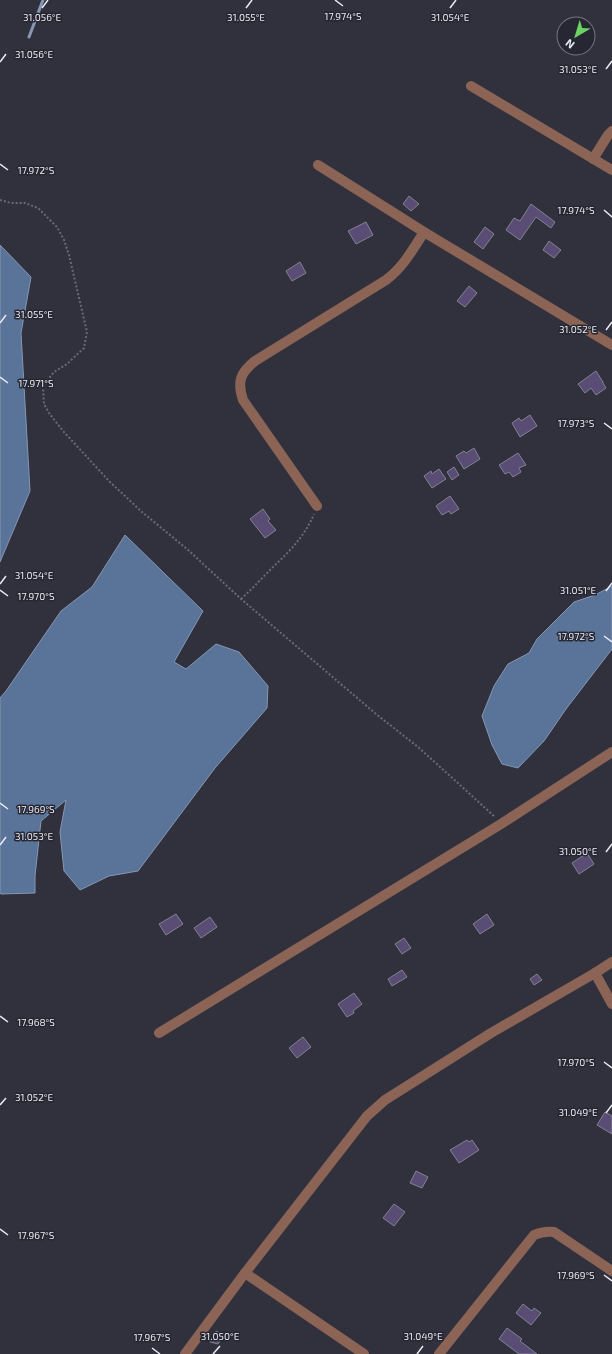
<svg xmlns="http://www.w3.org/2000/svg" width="612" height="1354" viewBox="0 0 612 1354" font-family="'Exo 2',sans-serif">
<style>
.water{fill:#5a7398;stroke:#8597b3}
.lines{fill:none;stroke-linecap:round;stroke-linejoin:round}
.stream{stroke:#8597b3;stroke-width:3}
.building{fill:#594d75;stroke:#858190}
.path{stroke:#6a6a75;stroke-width:2;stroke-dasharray:2 2;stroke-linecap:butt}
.minor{stroke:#8b6455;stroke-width:10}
.ticks{fill:none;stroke:#eaeaf3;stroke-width:1.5}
.ticks-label{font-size:10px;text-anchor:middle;fill:#eaeaf3;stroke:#272733;stroke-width:3;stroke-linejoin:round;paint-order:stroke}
</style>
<rect width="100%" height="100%" fill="#31313d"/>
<g class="water">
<path d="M 0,245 L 31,277 L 21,333 L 30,491 L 0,562 Z"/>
<path d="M 125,535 L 203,611 L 174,662 L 186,669 L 216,644 L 239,652 L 268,686 L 267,708 L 215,768 L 138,871 L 109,876 L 80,890 L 64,871 L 60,832 L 66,800 L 41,821 L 35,876 L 35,893 L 1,894 L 0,893 L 0,698 L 6,691 L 61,611 L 92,587 Z"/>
<path d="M 612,586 L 612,649 L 566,709 L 544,741 L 518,768 L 502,764 L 492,745 L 482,716 L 494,686 L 508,664 L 529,653 L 537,639 L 574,602 L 595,595 Z"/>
</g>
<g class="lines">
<path class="stream" d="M 29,37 L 43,0"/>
</g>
<g class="building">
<path d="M 409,196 L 419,204 L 411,211 L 403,204 Z"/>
<path d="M 531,204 L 555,222 L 551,228 L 536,217 L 520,240 L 506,230 L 514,218 L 520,221 Z"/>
<path d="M 366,222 L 373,235 L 356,244 L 348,231 Z"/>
<path d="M 485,227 L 494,234 L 483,249 L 474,242 Z"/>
<path d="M 549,241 L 561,250 L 554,258 L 543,250 Z"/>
<path d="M 300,262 L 306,273 L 292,281 L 286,271 Z"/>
<path d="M 469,286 L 477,293 L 465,307 L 457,301 Z"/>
<path d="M 596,371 L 603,382 L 603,383 L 606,388 L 596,395 L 591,388 L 585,393 L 578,384 Z"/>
<path d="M 530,415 L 537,426 L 520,437 L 512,423 L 519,418 L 521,421 Z"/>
<path d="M 474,448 L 480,459 L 464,469 L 456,456 L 464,451 L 466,453 Z"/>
<path d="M 518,453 L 526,465 L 519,468 L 521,472 L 513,477 L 509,472 L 505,474 L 499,465 Z"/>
<path d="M 454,467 L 459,475 L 452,480 L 447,472 Z"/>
<path d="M 439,469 L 446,479 L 432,488 L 424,476 L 431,471 L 432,474 Z"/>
<path d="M 450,496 L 459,509 L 451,514 L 449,511 L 442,515 L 436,506 Z"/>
<path d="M 263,509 L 270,519 L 268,521 L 276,530 L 265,538 L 250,519 Z"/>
<path d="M 587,853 L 594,864 L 579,874 L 572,863 Z"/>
<path d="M 176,914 L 183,924 L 166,935 L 159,924 Z"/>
<path d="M 487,914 L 494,925 L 480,934 L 473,924 Z"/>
<path d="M 210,917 L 217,927 L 201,938 L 194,928 Z"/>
<path d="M 404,938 L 411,948 L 402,954 L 395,944 Z"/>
<path d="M 402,970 L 407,977 L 392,986 L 388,979 Z"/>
<path d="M 537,974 L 542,980 L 534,985 L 530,979 Z"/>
<path d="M 354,993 L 362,1004 L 353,1011 L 354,1013 L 347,1017 L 338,1004 Z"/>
<path d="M 303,1037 L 311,1047 L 297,1058 L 289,1048 Z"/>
<path d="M 605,1112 L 612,1116 L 612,1134 L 597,1125 Z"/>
<path d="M 467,1140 L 469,1142 L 472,1140 L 479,1150 L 459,1163 L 450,1150 Z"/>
<path d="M 416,1171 L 428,1177 L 422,1188 L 410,1183 Z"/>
<path d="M 394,1204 L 405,1212 L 394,1226 L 383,1218 Z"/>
<path d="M 523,1304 L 532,1311 L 534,1308 L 541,1313 L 531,1325 L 516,1313 Z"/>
<path d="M 507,1328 L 522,1339 L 520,1341 L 537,1354 L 519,1354 L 499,1339 Z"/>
<path d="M 216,1331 L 224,1335 L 218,1344 L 210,1342 Z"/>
</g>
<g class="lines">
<g class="path">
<path d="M 0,200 L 11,203 L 25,203 L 38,208 L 57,227 L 64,240 L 69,255 L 87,332 L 84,348 L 67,364 L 54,372 L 43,386 L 44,404 L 49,413 L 63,431 L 110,482 L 142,512 L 187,549 L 241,599 L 376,714 L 418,747 L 460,785 L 495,817"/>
<path d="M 241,599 C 252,589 262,578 272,568 C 289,552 305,536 314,514"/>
</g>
<g class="minor">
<path d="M 471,86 L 612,170"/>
<path d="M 593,159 L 608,135 L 612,131"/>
<path d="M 318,165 L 424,232 L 612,345"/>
<path d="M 317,506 L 243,400 C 237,382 240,373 255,361 L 386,280 C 403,267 412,251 424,232"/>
<path d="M 595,973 L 612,1004"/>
<path d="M 159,1033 L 501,824 L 612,752"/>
<path d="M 245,1273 L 364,1354"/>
<path d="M 185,1354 L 245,1273 L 367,1116 L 385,1100 L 491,1033 L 595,973 L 612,962"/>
<path d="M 439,1354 L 534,1235 C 541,1232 546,1231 554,1232 L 612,1271"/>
</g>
</g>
<path class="ticks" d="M 335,0 L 343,6M 42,8 L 48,0M 246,8 L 252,0M 450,8 L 456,0M 0,62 L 6,54M 606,69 L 612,61M 0,164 L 8,170M 604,210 L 612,217M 0,323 L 6,315M 606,330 L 612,322M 0,377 L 8,383M 604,423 L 612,429M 0,584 L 6,576M 0,590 L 8,596M 606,591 L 612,583M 604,636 L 612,642M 0,803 L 8,809M 0,845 L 6,837M 606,852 L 612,844M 0,1016 L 8,1022M 604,1062 L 612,1068M 0,1105 L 6,1098M 606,1113 L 612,1105M 0,1229 L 8,1235M 604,1275 L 612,1281M 152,1348 L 160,1354M 213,1354 L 220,1346M 417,1354 L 423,1346"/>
<g class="ticks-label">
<text x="343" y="20">17.974°S</text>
<text x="450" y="21">31.054°E</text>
<text x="42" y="21">31.056°E</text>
<text x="246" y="21">31.055°E</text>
<text x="34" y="58">31.056°E</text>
<text x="578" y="73">31.053°E</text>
<text x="36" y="174">17.972°S</text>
<text x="576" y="214">17.974°S</text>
<text x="34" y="318">31.055°E</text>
<text x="578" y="333">31.052°E</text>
<text x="36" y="387">17.971°S</text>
<text x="576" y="427">17.973°S</text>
<text x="34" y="579">31.054°E</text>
<text x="578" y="594">31.051°E</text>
<text x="36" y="600">17.970°S</text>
<text x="576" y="640">17.972°S</text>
<text x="36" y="813">17.969°S</text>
<text x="34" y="840">31.053°E</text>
<text x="578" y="855">31.050°E</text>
<text x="36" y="1026">17.968°S</text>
<text x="576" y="1066">17.970°S</text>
<text x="34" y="1101">31.052°E</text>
<text x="578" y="1116">31.049°E</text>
<text x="36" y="1239">17.967°S</text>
<text x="576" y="1279">17.969°S</text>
<text x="220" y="1340">31.050°E</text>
<text x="423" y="1340">31.049°E</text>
<text x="152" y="1341">17.967°S</text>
</g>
<g transform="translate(576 36) rotate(218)"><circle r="19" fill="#272733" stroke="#757580"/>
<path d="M0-3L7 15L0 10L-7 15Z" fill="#6cd362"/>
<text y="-6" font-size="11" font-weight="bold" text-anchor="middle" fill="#eaeaf3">N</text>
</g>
</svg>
